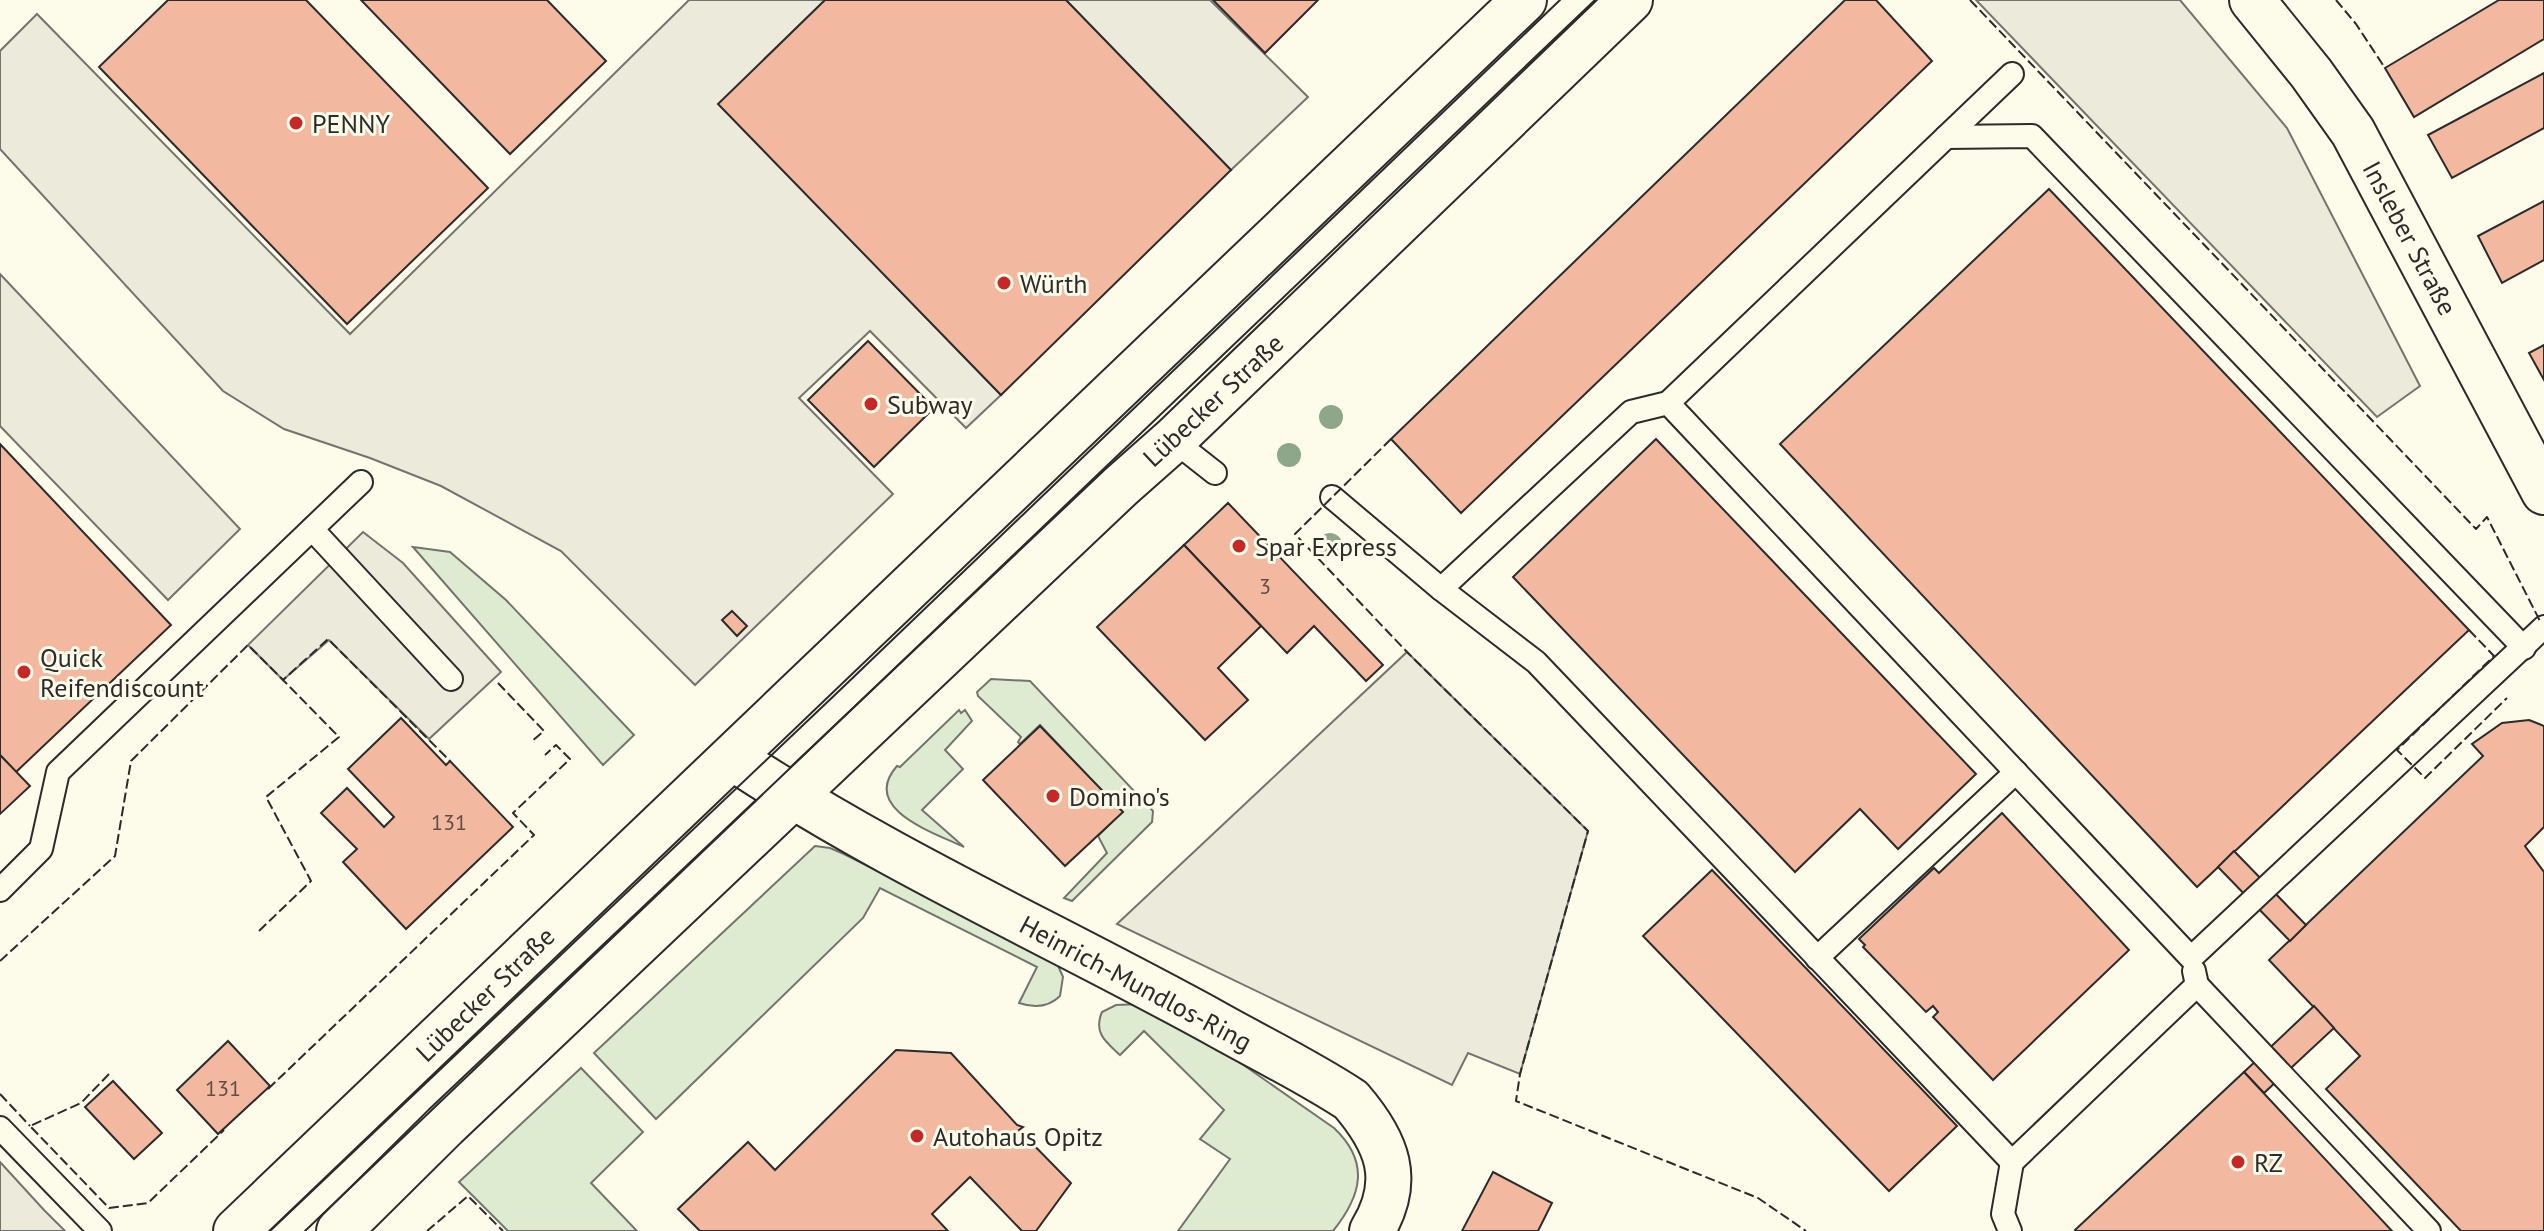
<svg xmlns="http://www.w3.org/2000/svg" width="2544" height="1231" viewBox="0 0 2544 1231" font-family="'PT Sans',sans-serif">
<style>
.green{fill:#deebd1;stroke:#74746e;stroke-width:2}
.parking{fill:#eceadb;stroke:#74746e;stroke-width:2}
.building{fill:#f2b8a0;stroke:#2b2b2b;stroke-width:2}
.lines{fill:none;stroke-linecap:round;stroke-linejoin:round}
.service-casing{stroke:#2b2b2b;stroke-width:26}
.minor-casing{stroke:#2b2b2b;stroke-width:48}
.secondary-casing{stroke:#2b2b2b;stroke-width:48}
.service{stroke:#fdfbea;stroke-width:22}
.minor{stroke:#fdfbea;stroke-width:44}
.secondary{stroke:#fdfbea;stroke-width:44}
.tram{stroke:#2b2b2b;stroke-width:2}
.fence{stroke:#2b2b2b;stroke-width:2;stroke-dasharray:10 4;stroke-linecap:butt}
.tree{fill:#8ea78a}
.poi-dot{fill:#c62828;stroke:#fdfbea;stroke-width:3}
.labels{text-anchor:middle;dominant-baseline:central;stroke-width:6;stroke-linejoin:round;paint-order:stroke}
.number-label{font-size:22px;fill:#5d4e48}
.poi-label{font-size:26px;fill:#2b2b2b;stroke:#fdfbea;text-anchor:start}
.street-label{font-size:26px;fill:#2b2b2b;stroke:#fdfbea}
</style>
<rect width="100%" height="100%" fill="#fdfbea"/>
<g class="green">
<path d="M 413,547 L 450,552 L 506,600 L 634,735 L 603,765 Z"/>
<path d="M 991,679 L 1030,681 L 1153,811 L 1152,822 L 1072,901 L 1064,898 L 1107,853 L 1098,836 L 1122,812 L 1040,725 L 1020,744 L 1018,742 L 1021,737 L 978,696 L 977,692 Z"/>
<path d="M 959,710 L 961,713 L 965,710 L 972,721 L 945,750 L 963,769 L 922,810 L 964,847 C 935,833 859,809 897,766 L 900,767 Z"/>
<path d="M 815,846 L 830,848 L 844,854 L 1056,961 L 1063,977 L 1060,996 C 1049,1007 1034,1008 1019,1003 L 1037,967 L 880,888 L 863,918 L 656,1119 L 594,1053 Z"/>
<path d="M 1141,1004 L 1196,1032 L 1334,1128 C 1370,1162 1362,1195 1333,1231 L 1178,1231 L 1230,1159 L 1200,1139 L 1224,1110 L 1144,1031 L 1120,1055 C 1106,1042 1093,1033 1102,1012 L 1116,1005 Z"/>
<path d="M 581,1068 L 643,1132 L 591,1183 L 637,1231 L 508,1231 L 459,1182 Z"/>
</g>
<g class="parking">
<path d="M 689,0 L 825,0 L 719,104 L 1001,395 L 966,428 L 870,331 L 799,398 L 893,494 L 695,685 L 561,551 L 441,486 L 370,458 L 284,429 L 223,391 L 0,149 L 0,51 L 37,14 L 350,334 Z"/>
<path d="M 1066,0 L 1210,0 L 1308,97 L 1231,170 Z"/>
<path d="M 1976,0 L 2180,0 L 2287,128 L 2420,386 L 2377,417 Z"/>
<path d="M 0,274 L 240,529 L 168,600 L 0,426 Z"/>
<path d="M 363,532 L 403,563 L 501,672 L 429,739 L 329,640 L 283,680 L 248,645 Z"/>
<path d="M 1407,652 L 1588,831 L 1520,1074 L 1468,1053 L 1452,1085 L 1117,924 Z"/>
<path d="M 0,1162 L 44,1210 L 65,1231 L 0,1231 Z"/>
</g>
<g class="building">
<path d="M 168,0 L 306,0 L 488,188 L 347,324 L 99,67 Z"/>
<path d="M 361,0 L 547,0 L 606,61 L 510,154 Z"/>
<path d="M 825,0 L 1066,0 L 1231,170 L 1001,395 L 718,104 Z"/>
<path d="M 1213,0 L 1318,0 L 1265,53 Z"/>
<path d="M 1845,0 L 1876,0 L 1932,61 L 1461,513 L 1391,439 Z"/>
<path d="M 2499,0 L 2544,0 L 2544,39 L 2414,117 L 2385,68 Z"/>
<path d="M 2544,73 L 2544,128 L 2452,178 L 2428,135 Z"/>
<path d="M 2049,189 L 2469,630 L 2197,887 L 1780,444 Z"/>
<path d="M 2544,201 L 2544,260 L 2502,283 L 2478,236 Z"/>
<path d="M 868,341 L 934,408 L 874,467 L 808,400 Z"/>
<path d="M 2544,345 L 2544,380 L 2529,353 Z"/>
<path d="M 1656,439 L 1976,774 L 1898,849 L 1860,809 L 1795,872 L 1513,577 Z"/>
<path d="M 0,444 L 171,625 L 16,772 L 0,755 Z"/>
<path d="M 1228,503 L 1383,665 L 1366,681 L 1314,626 L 1287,653 L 1184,545 Z"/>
<path d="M 1184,545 L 1261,626 L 1218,668 L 1248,700 L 1205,740 L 1097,627 Z"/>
<path d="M 732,611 L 747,626 L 737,636 L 722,620 Z"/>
<path d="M 401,718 L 446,765 L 450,761 L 513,827 L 406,929 L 343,862 L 357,849 L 321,813 L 347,788 L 384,827 L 394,817 L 348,769 Z"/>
<path d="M 2529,720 L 2544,726 L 2544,827 L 2525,846 L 2544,872 L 2544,1231 L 2461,1231 L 2326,1089 L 2360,1056 L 2269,960 L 2483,756 L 2472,744 L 2502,723 Z"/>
<path d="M 1040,726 L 1123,812 L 1065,866 L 983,780 Z"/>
<path d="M 0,755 L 30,786 L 0,814 Z"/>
<path d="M 2002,813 L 2129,950 L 1993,1080 L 1933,1017 L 1938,1012 L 1933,1006 L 1926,1012 L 1863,947 L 1865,945 L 1859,939 L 1934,868 L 1939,873 Z"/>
<path d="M 2234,851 L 2306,925 L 2290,941 L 2218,867 Z"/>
<path d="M 1712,870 L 1957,1126 L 1889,1191 L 1643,936 Z"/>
<path d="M 2314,1006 L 2334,1028 L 2264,1093 L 2244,1072 Z"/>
<path d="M 228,1041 L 270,1086 L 218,1134 L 177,1090 Z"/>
<path d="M 896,1050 L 951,1053 L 1017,1125 L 1023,1127 L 1019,1130 L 1071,1183 L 1036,1231 L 1022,1231 L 970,1177 L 932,1214 L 948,1231 L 700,1231 L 678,1209 L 748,1142 L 775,1170 Z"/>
<path d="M 2244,1072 L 2392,1231 L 2076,1231 L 2075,1230 Z"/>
<path d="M 113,1081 L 162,1133 L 134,1159 L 85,1107 Z"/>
<path d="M 1493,1172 L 1552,1203 L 1538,1231 L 1462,1231 Z"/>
</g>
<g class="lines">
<g class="service-casing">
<g id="service">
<path d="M 1946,137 L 2032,136 L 2524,648"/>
<path d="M 1668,403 L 2012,74"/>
<path d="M 1173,440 L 1215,473"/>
<path d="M 1332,497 L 1441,589 L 1536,662 L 2012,1162 L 2197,985"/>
<path d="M 312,529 L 451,679"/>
<path d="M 1441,589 L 1631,412 L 1668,403 L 2191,958 L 2544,627"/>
<path d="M 0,890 L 41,849 L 58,772 L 361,482"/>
<path d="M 1817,958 L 2016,772"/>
<path d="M 2194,971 L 2197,985 L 2429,1231"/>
<path d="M 0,1128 L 100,1231"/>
<path d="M 2010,1231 L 2003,1214 L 2012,1162"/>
</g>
</g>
<g class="minor-casing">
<g id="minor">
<path d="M 2252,0 L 2311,73 L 2353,132 L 2544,492"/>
<path d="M 733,758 C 885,859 1053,934 1213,1022 C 1259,1048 1307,1071 1351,1100 C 1387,1142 1403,1180 1372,1231"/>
</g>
</g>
<g class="secondary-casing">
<g id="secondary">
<path d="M 236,1231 L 1524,0"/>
<path d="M 339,1231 L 445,1126 L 1121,486 L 1173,440 L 1630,0"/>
</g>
</g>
<use href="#service" class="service"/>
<use href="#minor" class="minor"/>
<use href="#secondary" class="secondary"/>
<g class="tram">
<path d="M 270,1231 L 839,691 L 1560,0"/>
<path d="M 305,1231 L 1595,0"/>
</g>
<g class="fence">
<path d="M 1970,0 L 2476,529 L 2487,517 L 2541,623"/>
<path d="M 2336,0 L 2356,24 L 2385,68"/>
<path d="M 1391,439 L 1295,534 L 1407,652 L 1588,831 L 1520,1074 L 1516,1101 L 1758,1198 L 1806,1231"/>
<path d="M 2469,630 L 2494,656 L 2397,750 L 2425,778 L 2507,698"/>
<path d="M 498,683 L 544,731 L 532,741"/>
<path d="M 259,931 L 311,881 L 266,797 L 339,737 L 283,680 L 328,639 L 450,761"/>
<path d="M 0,961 L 115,856 L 131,761 L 248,645 L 283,680"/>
<path d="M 109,1074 L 81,1103 L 30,1126 L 109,1208 L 148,1203 L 224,1130"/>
<path d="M 268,1089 L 534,835 L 513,813 L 570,759 L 556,745 L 545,755"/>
<path d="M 0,1094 L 30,1126"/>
<path d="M 427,1231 L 468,1196 L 503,1231"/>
</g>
</g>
<g class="tree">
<circle cx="1331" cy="417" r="12"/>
<circle cx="1289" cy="455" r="12"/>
<circle cx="1330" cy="545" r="12"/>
</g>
<g class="poi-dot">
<circle cx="296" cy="123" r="8"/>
<circle cx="1004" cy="283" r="8"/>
<circle cx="871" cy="404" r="8"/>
<circle cx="1239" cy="546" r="8"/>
<circle cx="24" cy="672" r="8"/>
<circle cx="1053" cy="796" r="8"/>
<circle cx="917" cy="1136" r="8"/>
<circle cx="2238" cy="1162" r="8"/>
</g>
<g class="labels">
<g class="number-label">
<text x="1265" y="586">3</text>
<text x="449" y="822">131</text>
<text x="223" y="1088">131</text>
</g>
<g class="poi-label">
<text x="312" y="123">PENNY</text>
<text x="1020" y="283">Würth</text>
<text x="887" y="404">Subway</text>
<text x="1255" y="546">Spar Express</text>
<text x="40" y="657">Quick<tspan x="40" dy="30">Reifendiscount</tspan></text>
<text x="1069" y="796">Domino's</text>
<text x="933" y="1136">Autohaus Opitz</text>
<text x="2254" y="1162">RZ</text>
</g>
<g class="street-label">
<text transform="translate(2410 238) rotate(62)">Insleber Straße</text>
<text transform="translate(1213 400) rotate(-43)">Lübecker Straße</text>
<text transform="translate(1136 983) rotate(28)">Heinrich-Mundlos-Ring</text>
<text transform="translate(485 994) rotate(-44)">Lübecker Straße</text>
</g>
</g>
</svg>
